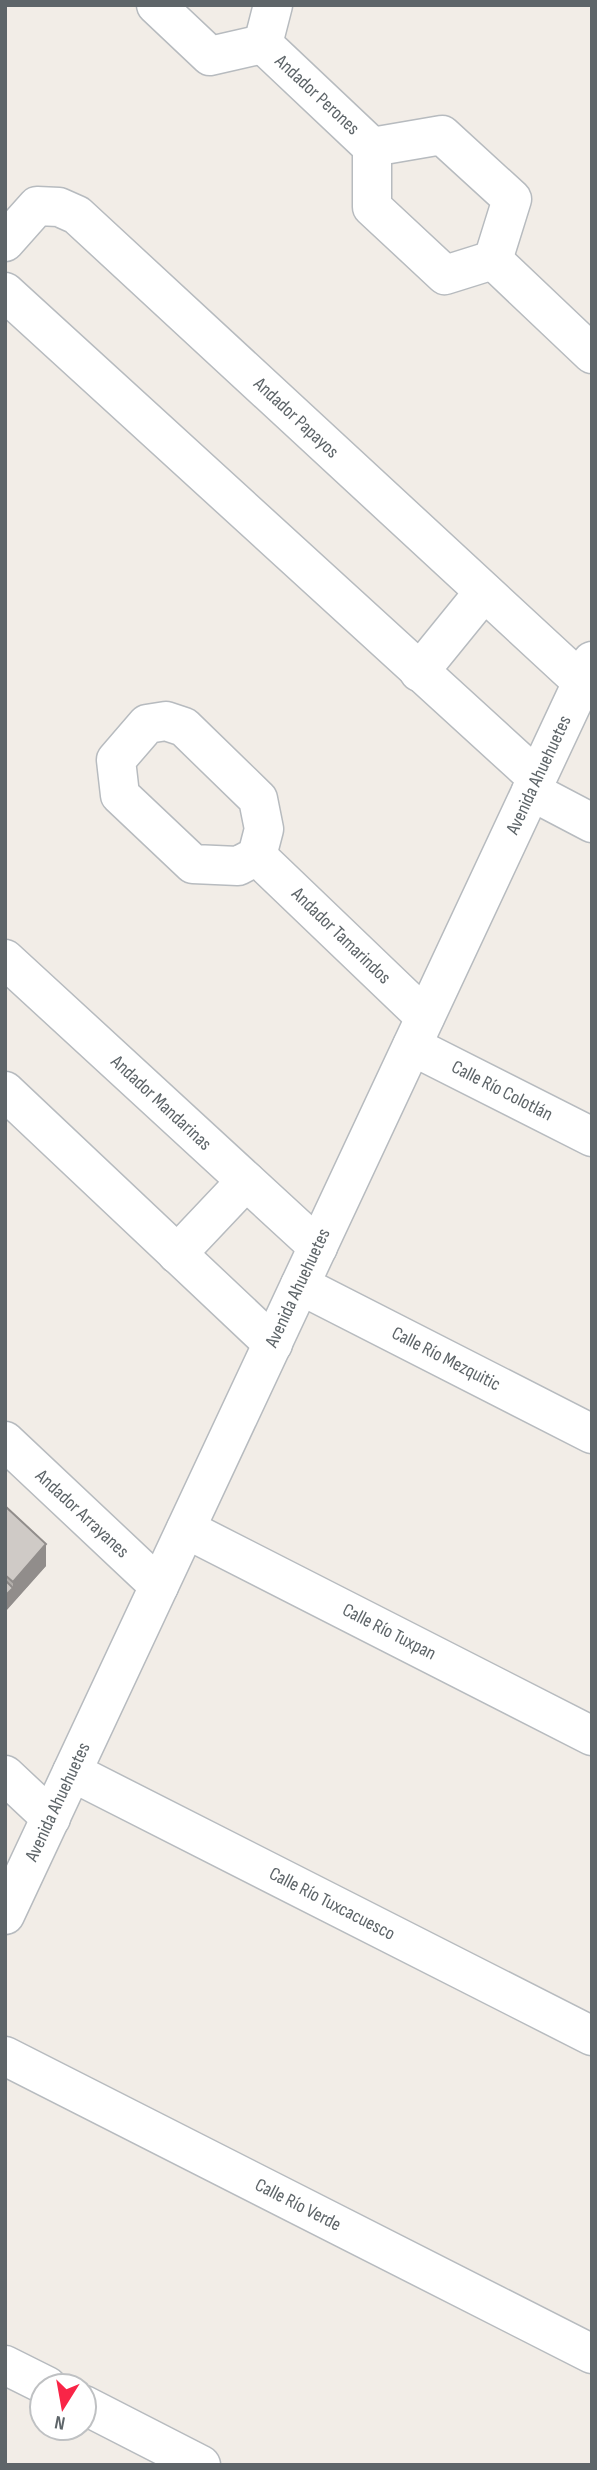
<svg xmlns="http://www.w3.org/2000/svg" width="597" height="2470" viewBox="0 0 597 2470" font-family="'Sofia Sans Condensed',sans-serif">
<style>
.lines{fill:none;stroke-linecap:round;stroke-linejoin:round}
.minor-casing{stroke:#b7bbbf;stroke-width:41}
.minor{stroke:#fff;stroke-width:38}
.wall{fill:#b2aeaa}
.shaded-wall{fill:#918d8b}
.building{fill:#cfcac6;stroke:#918d8b;stroke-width:2}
.labels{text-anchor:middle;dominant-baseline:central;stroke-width:5;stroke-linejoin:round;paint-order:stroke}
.street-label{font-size:19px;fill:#5e6569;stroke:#fff}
</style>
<rect width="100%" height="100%" fill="#f2ede7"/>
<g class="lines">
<g class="minor-casing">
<g id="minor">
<path d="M 156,5 L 210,56 L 263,44"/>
<path d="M 263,44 L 372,147 L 372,207 L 445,275 L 493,260"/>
<path d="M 263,44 L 273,5"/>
<path d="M 372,147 L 442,135 L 512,199 L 493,260"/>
<path d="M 5,242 L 37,206 L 59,207 L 77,215 L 582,682"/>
<path d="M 493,260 L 592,354"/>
<path d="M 5,292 L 537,778"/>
<path d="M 419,672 L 484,592"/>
<path d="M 166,721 L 184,727 L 258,799 L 264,829 L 257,856 L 238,866 L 193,864 L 120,795 L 116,760 L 147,724 Z"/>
<path d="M 531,791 L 592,823"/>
<path d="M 257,856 L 425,1017"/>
<path d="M 5,959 L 318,1247"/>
<path d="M 412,1046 L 592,1137"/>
<path d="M 5,1091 L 273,1344"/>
<path d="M 177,1254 L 246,1181"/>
<path d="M 300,1285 L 592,1434"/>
<path d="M 5,1441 L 159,1586"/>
<path d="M 186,1529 L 592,1736"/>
<path d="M 72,1772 L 592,2036"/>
<path d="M 5,1775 L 51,1818"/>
<path d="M 5,1915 L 592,661"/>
<path d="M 5,2056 L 592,2354"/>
<path d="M 5,2365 L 47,2386"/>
<path d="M 84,2405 L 201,2465"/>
</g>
</g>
<use href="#minor" class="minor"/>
</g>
<path class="wall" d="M 5,1506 L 46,1566 L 5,1612 Z"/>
<g class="shaded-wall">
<path d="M 46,1544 L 46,1566 L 5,1612 L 5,1596 L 13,1588 L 13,1582 Z"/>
<path d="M 7,1797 L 7,1814 L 5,1817 L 5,1800 Z"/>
</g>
<g class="building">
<path d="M 5,1506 L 46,1544 L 13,1582 L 5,1575 Z"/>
<path d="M 5,1580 L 13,1588 L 5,1596 Z"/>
</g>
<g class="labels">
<g class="street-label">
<text transform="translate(317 95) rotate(43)">Andador Perones</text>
<text transform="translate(296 418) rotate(43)">Andador Papayos</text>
<text transform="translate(539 775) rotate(-65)">Avenida Ahuehuetes</text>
<text transform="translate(341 936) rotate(44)">Andador Tamarindos</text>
<text transform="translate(502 1091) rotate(27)">Calle Río Colotlán</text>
<text transform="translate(161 1103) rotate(43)">Andador Mandarinas</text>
<text transform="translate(298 1288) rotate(-65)">Avenida Ahuehuetes</text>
<text transform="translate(446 1359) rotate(27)">Calle Río Mezquitic</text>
<text transform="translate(82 1514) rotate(43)">Andador Arrayanes</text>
<text transform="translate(389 1632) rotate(27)">Calle Río Tuxpan</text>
<text transform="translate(58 1802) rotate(-65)">Avenida Ahuehuetes</text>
<text transform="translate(332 1904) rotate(27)">Calle Río Tuxcacuesco</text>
<text transform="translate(298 2205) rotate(27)">Calle Río Verde</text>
</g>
</g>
<rect width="597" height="2470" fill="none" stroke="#5e6569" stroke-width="14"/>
<g transform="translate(63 2407) rotate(191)"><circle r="33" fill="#ffffff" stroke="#bfc1c3" stroke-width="2"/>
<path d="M0-5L12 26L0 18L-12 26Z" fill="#f92547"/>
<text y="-10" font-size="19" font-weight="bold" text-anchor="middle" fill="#5e6569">N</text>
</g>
</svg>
